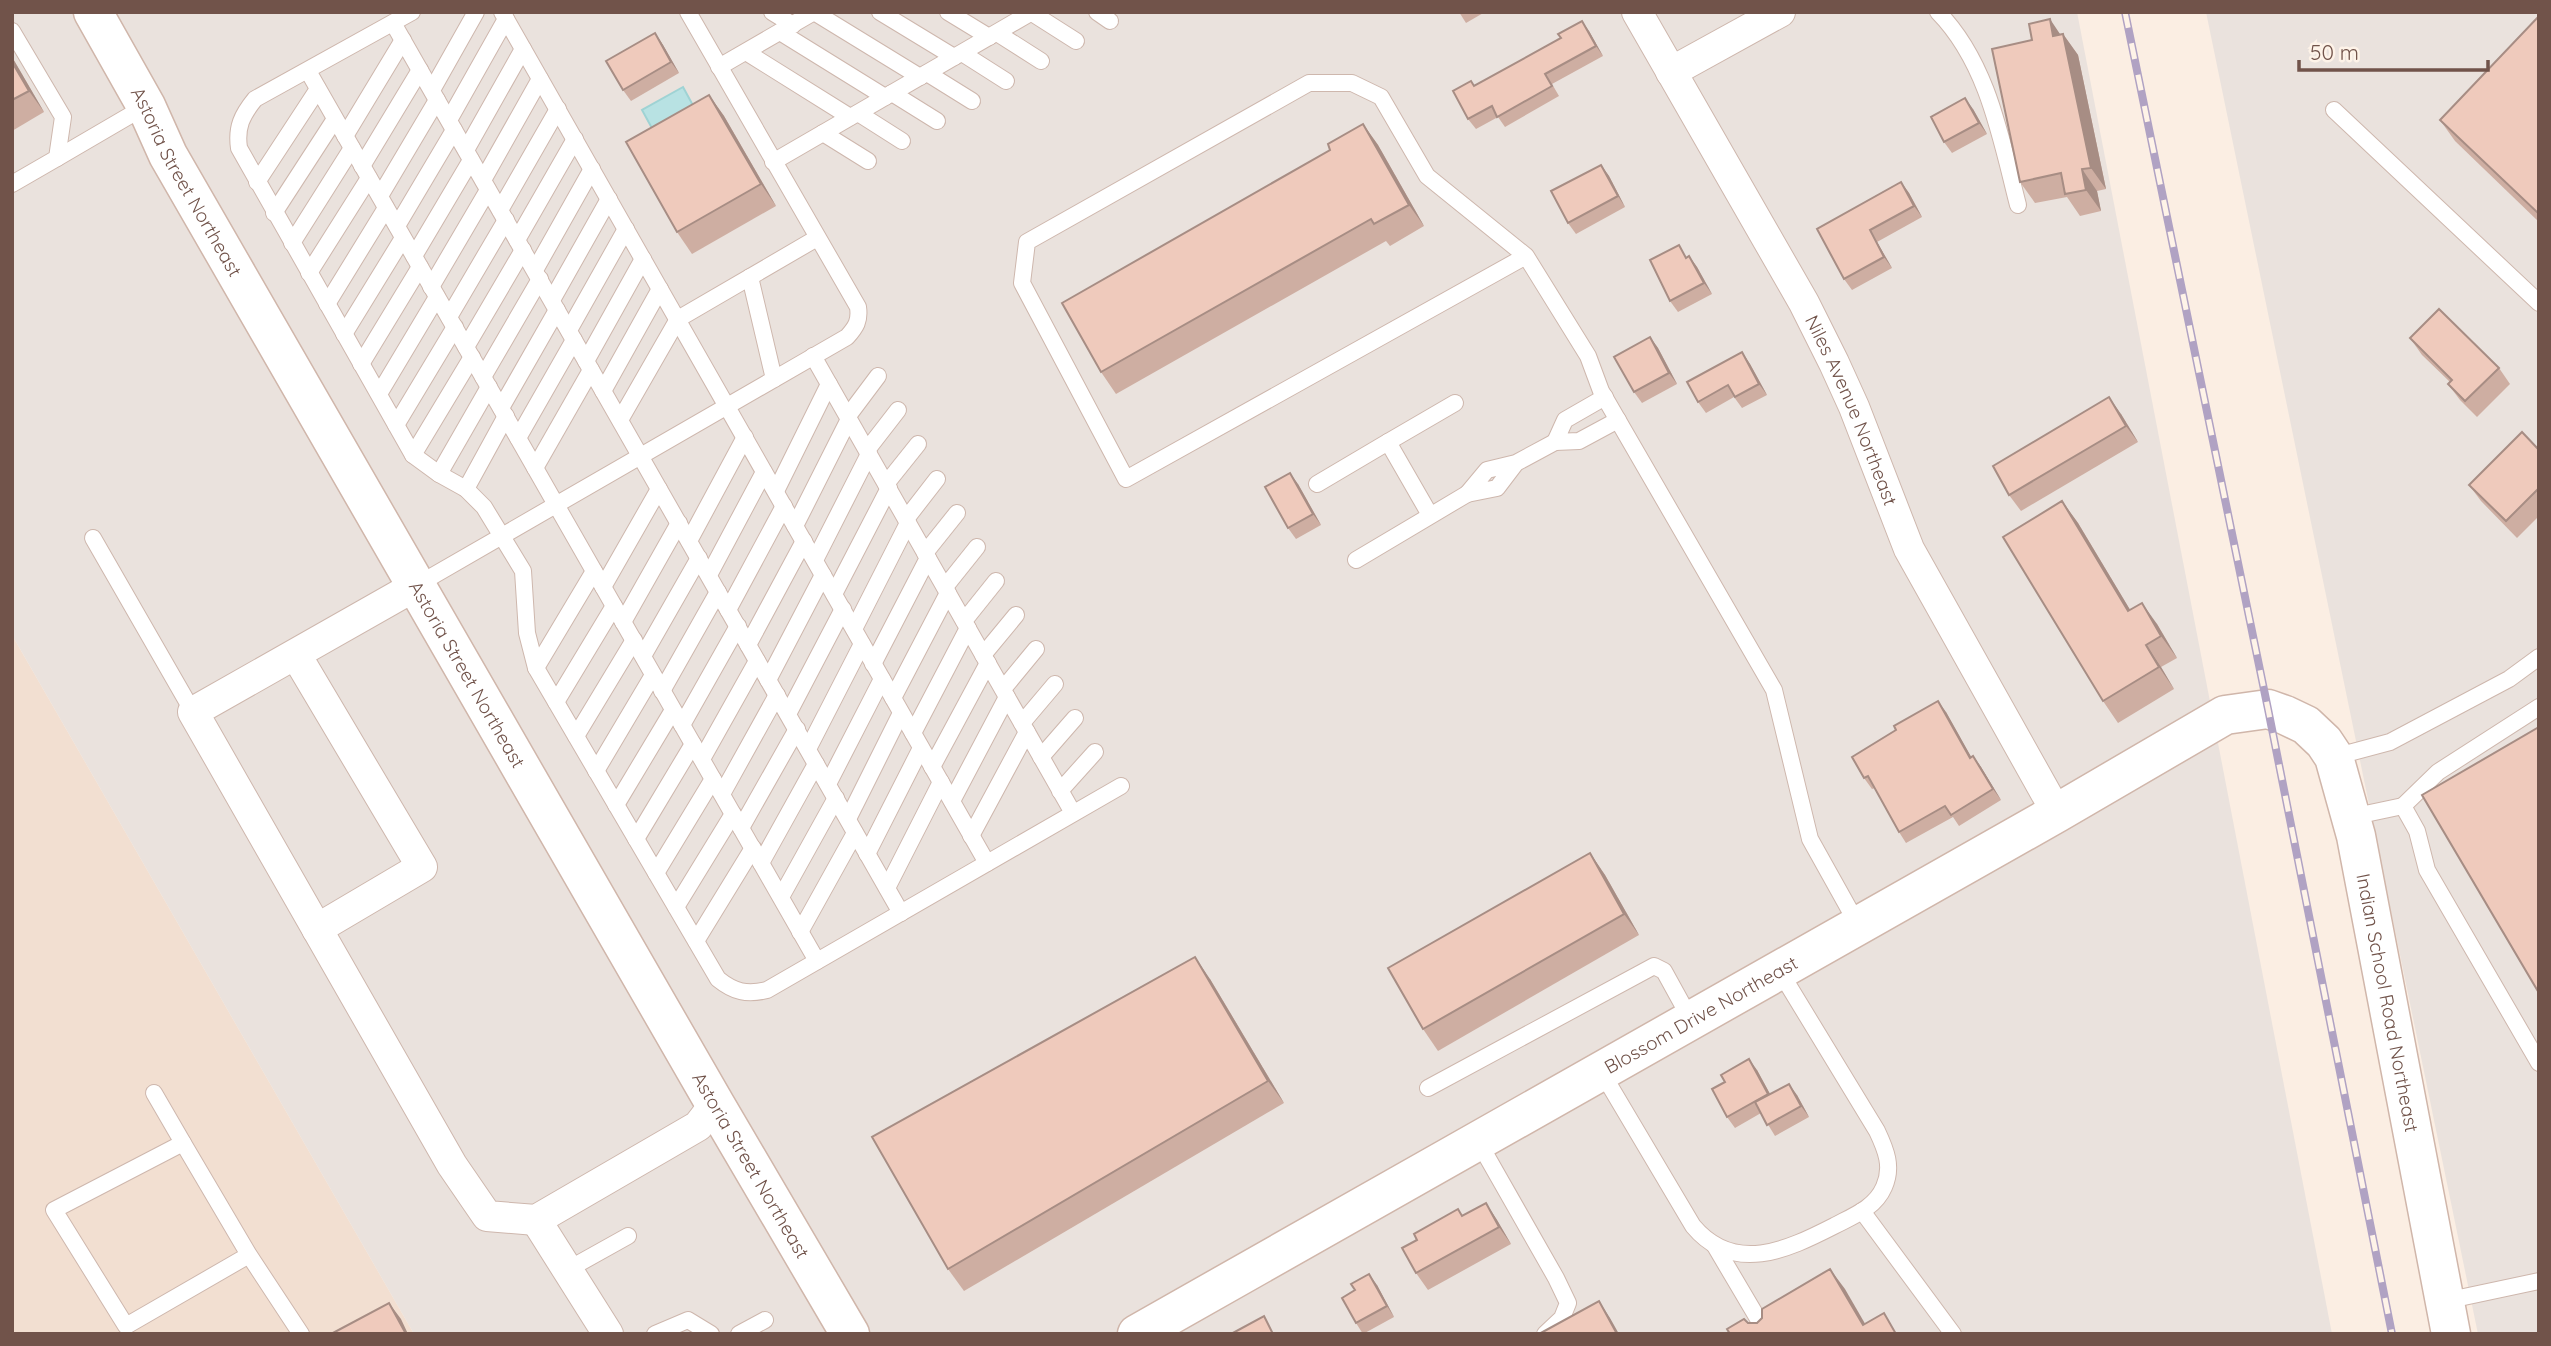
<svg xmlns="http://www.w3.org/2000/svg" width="2551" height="1346" viewBox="0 0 2551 1346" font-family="Quicksand,sans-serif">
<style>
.residential{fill:#f2dfd1}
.industrial{fill:#eae2dd}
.water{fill:#b8e2e3;stroke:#9fd3d4;stroke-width:2}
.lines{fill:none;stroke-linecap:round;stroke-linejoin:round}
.lane-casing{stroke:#ceb7ad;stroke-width:18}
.street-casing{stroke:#ceb7ad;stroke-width:32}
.secondary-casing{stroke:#d0b6aa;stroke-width:41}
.lane{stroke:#fff;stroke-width:16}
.street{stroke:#fff;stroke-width:30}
.secondary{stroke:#fff;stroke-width:38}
.rail-casing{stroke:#b0a2c3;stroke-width:8}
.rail{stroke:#fef3e8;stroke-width:5;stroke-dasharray:16;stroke-linecap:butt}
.wall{fill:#ceaea2}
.shaded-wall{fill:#a78d84}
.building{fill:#efcabc;stroke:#a78d84;stroke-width:2}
.labels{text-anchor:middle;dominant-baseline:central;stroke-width:5;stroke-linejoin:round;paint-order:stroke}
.street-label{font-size:19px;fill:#71534a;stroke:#fef3e8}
</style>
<rect width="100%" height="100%" fill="#fbeee3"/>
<path class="residential" d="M 12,635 L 414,1334 L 12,1334 Z"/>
<g class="industrial">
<path d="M 12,12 L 2077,12 L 2332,1334 L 414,1334 L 12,635 Z"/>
<path d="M 2206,12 L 2539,12 L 2539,1334 L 2478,1334 Z"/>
</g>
<path class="water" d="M 683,87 L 695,109 L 654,132 L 642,110 Z"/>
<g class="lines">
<g class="lane-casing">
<g id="lane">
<path d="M 412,12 L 255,99 C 242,115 236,127 239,148 L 413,455 L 439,474 L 466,489 L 484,507 L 523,571 L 527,633 L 536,668 L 718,979 C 734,992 747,995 767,990 L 1121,786"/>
<path d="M 502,12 L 987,863"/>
<path d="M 772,12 L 793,25"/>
<path d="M 814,12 L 920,77"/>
<path d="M 880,12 L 954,57"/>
<path d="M 948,12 L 989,37"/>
<path d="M 1097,12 L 1110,21"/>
<path d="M 1938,12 C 1988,63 2001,139 2018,205"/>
<path d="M 1032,13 L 1076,41"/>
<path d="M 393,23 L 901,913"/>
<path d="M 12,31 L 63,117 L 57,158 L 12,184"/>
<path d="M 780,32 L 885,97"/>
<path d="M 997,33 L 1041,61"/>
<path d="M 746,52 L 850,117"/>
<path d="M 962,53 L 1006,81"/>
<path d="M 719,67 L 814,12"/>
<path d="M 308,71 L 817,961"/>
<path d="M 927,73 L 972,101"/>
<path d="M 432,90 L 476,12"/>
<path d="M 892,93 L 937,121"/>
<path d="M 2334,110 L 2539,303"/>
<path d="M 858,113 L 902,141"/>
<path d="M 449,120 L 506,19"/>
<path d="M 823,133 L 868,161"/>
<path d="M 345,136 L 403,40"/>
<path d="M 466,150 L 523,49"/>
<path d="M 57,158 L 146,106"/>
<path d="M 773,162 L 1032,12"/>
<path d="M 362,166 L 420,70"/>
<path d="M 483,180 L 540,79"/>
<path d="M 257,182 L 318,89"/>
<path d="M 380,196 L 437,100"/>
<path d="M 500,210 L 558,109"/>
<path d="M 274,213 L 335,119"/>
<path d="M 397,226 L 454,130"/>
<path d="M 517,240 L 575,139"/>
<path d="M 292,243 L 352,148"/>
<path d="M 414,256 L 471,160"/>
<path d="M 1526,256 L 1126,479 L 1022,283 L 1027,242 L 1309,83 L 1352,83 L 1381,97 L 1427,176 L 1526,256 L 1588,356 L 1601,391 L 1774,690 L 1810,839 L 1858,925"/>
<path d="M 535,270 L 592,169"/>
<path d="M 309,273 L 369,178"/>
<path d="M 750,277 L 774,379"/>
<path d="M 431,287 L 488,190"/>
<path d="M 552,300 L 609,199"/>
<path d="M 327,304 L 386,208"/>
<path d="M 449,317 L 506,220"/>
<path d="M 569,330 L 626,229"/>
<path d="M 344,334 L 403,238"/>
<path d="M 466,347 L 523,250"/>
<path d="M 813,356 L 1073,813"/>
<path d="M 586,361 L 643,259"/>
<path d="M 361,364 L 420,267"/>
<path d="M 483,377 L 540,279"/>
<path d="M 603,391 L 660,289"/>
<path d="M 379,394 L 437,297"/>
<path d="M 1605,397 L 1565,420 L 1555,442 L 1579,441 L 1618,420"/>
<path d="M 501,408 L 557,310"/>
<path d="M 848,416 L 878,376"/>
<path d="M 620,420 L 678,319 L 817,238"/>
<path d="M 396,425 L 455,327"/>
<path d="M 518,438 L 574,340"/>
<path d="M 1388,442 L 1455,403"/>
<path d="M 867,450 L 898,410"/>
<path d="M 413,455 L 472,357"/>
<path d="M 1516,463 L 1497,488 L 1467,494 L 1487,470 L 1516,463 L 1555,442"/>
<path d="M 535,468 L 591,370"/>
<path d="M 439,474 L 489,387"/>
<path d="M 886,484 L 918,444"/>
<path d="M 1317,484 L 1388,442 L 1430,515"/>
<path d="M 466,489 L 506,416"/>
<path d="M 776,491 L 829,384"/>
<path d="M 906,519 L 937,479"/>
<path d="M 795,526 L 849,419"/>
<path d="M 93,538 L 193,712"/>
<path d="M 689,541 L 745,437"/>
<path d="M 925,553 L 957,513"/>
<path d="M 815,560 L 869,454"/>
<path d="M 1356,560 L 1467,494"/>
<path d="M 709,575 L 764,472"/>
<path d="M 417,585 L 847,337 C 856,327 860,321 858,307 L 688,12"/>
<path d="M 603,587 L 659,489"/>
<path d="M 945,587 L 977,547"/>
<path d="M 834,594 L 889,488"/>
<path d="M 728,610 L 784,506"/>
<path d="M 964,621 L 996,581"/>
<path d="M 623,622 L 679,523"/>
<path d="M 854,629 L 908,523"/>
<path d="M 748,645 L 804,541"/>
<path d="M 983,655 L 1016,615"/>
<path d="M 643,656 L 699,558"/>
<path d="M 873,664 L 928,558"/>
<path d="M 536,668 L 594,571"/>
<path d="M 768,680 L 823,575"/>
<path d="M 1003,689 L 1036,649"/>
<path d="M 662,691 L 718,592"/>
<path d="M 893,698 L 948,593"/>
<path d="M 556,702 L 614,606"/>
<path d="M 788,714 L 843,609"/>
<path d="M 1022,723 L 1055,684"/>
<path d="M 682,725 L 738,626"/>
<path d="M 913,733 L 968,628"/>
<path d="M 576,736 L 634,640"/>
<path d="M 808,749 L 862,644"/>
<path d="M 1041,757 L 1075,718"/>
<path d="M 2334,757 L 2390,742 L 2509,679 L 2539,657"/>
<path d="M 702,759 L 757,661"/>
<path d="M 932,767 L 988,663"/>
<path d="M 596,771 L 653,675"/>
<path d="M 828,784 L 882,679"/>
<path d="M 1060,791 L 1095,752"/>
<path d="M 722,794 L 777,695"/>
<path d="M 952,801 L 1007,697"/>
<path d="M 616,805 L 673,710"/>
<path d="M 2403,806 L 2438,772 L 2539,707"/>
<path d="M 2351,817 L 2403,806 L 2417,831 L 2427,870 L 2539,1063"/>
<path d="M 848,819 L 901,713"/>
<path d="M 741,828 L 797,729"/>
<path d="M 971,836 L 1027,732"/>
<path d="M 636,839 L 693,744"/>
<path d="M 867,854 L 921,748"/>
<path d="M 761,863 L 816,764"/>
<path d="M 656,873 L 713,779"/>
<path d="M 887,888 L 941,782"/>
<path d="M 781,897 L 836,798"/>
<path d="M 676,907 L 733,814"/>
<path d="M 800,932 L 855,833"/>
<path d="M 696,941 L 753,848"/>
<path d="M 1601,1071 L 1693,1226 C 1734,1275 1787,1250 1834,1226 C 1853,1216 1875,1208 1884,1187 C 1893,1167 1886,1150 1877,1131 L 1779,970"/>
<path d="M 1428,1088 L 1654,966 L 1664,971 L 1691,1020"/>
<path d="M 154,1093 L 183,1143"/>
<path d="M 1478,1141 L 1556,1278 L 1568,1303 L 1562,1318 L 1545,1334"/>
<path d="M 1862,1211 L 1953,1334"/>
<path d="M 1715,1246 L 1767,1334"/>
<path d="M 249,1255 L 126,1326 L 54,1210 L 183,1143 L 249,1255 L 301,1334"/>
<path d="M 567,1270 L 628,1236"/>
<path d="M 2445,1301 L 2539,1281"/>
<path d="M 655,1334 L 688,1320 L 711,1334"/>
<path d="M 739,1334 L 765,1320"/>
</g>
</g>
<g class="street-casing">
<g id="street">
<path id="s1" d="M 1637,12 L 1804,303 L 1834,363 L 1854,407 L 1909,549 L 2057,813"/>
<path d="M 1671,72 L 1780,12"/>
<path d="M 417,585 L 193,712 L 452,1165 L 487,1216 L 536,1220 L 698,1126 L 715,1104"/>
<path d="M 296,655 L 422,867 L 317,929"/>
<path d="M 536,1220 L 608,1334"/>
</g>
</g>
<g class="secondary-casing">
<g id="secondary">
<path id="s2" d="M 93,12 L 146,106 L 168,155 L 715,1104 L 850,1334"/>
<path id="s3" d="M 1137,1334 L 2057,813 L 2225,715 L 2268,709 L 2285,715 L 2306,725 L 2324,742 L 2334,757 L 2356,836 L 2451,1334"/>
</g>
</g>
<use href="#lane" class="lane"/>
<use href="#street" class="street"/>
<use href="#secondary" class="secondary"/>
<g class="rail-casing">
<path id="rail" d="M 2125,12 L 2268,709 L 2392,1334"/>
</g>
<use href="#rail" class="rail"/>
</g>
<g class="wall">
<path d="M 1459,12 L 1485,12 L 1466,23 Z"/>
<path d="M 2539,16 L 2539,222 L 2455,141 L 2440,120 Z"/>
<path d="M 1589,31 L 1603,56 L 1552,84 L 1559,96 L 1505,127 L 1498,117 L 1476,129 L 1468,119 L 1474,86 Z"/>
<path d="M 655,33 L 663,45 L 679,73 L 631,101 L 623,90 Z"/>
<path d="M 2060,34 L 2063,34 L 2078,55 L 2106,189 L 2097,191 L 2101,211 L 2080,216 L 2067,197 L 2035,203 L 2020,182 Z"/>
<path d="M 12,57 L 44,112 L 12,131 Z"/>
<path d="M 709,95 L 724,116 L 776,206 L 692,254 L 677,232 Z"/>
<path d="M 1973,109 L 1987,134 L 1952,153 L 1944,142 Z"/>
<path d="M 1363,124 L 1378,145 L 1424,226 L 1390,246 L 1386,241 L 1116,394 L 1101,372 L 1330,150 Z"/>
<path d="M 1601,165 L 1609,176 L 1625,207 L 1576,234 L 1568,223 Z"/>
<path d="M 1901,182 L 1909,193 L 1922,217 L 1877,242 L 1892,268 L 1852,290 L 1844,279 L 1817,229 Z"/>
<path d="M 1689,256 L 1697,267 L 1712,294 L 1678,312 L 1670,301 L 1688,257 Z"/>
<path d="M 1650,337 L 1658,348 L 1677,384 L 1642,403 L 1634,392 Z"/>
<path d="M 2410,338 L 2499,368 L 2510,384 L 2477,417 L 2460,400 L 2448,384 L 2450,382 L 2422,355 Z"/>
<path d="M 1742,352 L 1750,364 L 1767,395 L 1742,408 L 1734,397 L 1706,413 L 1698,402 Z"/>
<path d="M 2121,414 L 2138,442 L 2021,511 L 2009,495 Z"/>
<path d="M 2539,450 L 2539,516 L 2517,538 L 2481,501 L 2469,485 Z"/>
<path d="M 1298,484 L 1321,525 L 1296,539 L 1288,528 Z"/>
<path d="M 2062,501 L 2078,523 L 2130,610 L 2157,624 L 2177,658 L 2161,667 L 2174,689 L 2118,723 L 2103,701 Z"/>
<path d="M 1946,712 L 1971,757 L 1973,756 L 1981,767 L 2001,800 L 1959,826 L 1953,817 L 1906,843 L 1899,832 L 1875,788 L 1872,789 L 1864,778 Z"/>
<path d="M 1590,853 L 1605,875 L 1639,935 L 1438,1051 L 1423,1029 Z"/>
<path d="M 1210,979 L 1284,1103 L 964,1291 L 948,1269 Z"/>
<path d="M 1757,1070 L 1770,1094 L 1797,1095 L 1809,1117 L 1775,1136 L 1761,1113 L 1735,1128 L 1727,1117 Z"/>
<path d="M 1486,1203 L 1497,1220 L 1511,1244 L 1428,1290 L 1416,1273 L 1417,1240 L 1458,1209 L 1463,1216 Z"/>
<path d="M 1377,1285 L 1394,1317 L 1363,1334 L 1356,1323 L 1355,1290 Z"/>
</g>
<g class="shaded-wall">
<path d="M 2050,19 L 2064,40 L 2063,34 L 2078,55 L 2106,189 L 2091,168 L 2053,36 Z"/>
<path d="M 1582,21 L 1589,31 L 1603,56 L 1596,46 Z"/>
<path d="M 655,33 L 663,45 L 679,73 L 671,62 Z"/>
<path d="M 12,57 L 44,112 L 29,91 L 12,62 Z"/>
<path d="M 709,95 L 724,116 L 776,206 L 761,184 Z"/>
<path d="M 1965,98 L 1973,109 L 1987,134 L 1979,123 Z"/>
<path d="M 1363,124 L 1378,145 L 1424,226 L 1409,205 Z"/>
<path d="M 1601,165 L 1609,176 L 1625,207 L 1618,196 Z"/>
<path d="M 2082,169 L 2097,191 L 2101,211 L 2086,190 Z"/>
<path d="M 1901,182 L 1909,193 L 1922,217 L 1914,206 Z"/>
<path d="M 1870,230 L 1877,242 L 1892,268 L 1884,257 Z"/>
<path d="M 1689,256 L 1697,267 L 1712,294 L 1704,283 Z"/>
<path d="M 1650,337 L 1658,348 L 1677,384 L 1669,373 Z"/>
<path d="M 1742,352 L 1750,364 L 1767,395 L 1759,384 Z"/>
<path d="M 2109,397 L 2121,414 L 2138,442 L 2126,426 Z"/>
<path d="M 1290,473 L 1298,484 L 1321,525 L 1313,514 Z"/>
<path d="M 2062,501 L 2078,523 L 2144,633 L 2128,611 Z"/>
<path d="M 2142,603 L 2157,624 L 2177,658 L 2161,636 Z"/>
<path d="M 2146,645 L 2161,667 L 2174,689 L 2159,667 Z"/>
<path d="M 1938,701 L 1946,712 L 1978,769 L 1970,758 Z"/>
<path d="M 1973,756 L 1981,767 L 2001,800 L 1993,789 Z"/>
<path d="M 1590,853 L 1605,875 L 1639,935 L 1624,914 Z"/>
<path d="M 1195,957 L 1210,979 L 1284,1103 L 1268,1081 Z"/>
<path d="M 1749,1059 L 1757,1070 L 1776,1105 L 1768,1094 Z"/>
<path d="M 1789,1084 L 1797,1095 L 1809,1117 L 1801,1106 Z"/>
<path d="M 1486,1203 L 1497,1220 L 1511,1244 L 1499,1227 Z"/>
<path d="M 1830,1269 L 1845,1289 L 1871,1334 L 1863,1325 Z"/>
<path d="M 1369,1274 L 1377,1285 L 1394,1317 L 1387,1306 Z"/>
<path d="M 1599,1301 L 1610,1318 L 1619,1334 L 1617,1334 Z"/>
<path d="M 389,1303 L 401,1319 L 408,1334 L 406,1334 Z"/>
</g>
<g class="building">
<path d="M 2539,16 L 2539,214 L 2440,120 Z"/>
<path d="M 2050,19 L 2053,36 L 2063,34 L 2091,168 L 2082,169 L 2086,190 L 2065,194 L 2061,173 L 2020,182 L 1992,49 L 2032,40 L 2029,24 Z"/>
<path d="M 1582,21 L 1596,46 L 1545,74 L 1552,86 L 1497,117 L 1492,106 L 1468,119 L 1453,91 L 1471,81 L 1474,86 L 1561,38 L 1558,34 Z"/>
<path d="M 655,33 L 671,62 L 623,90 L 606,61 Z"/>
<path d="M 12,62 L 29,91 L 12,100 Z"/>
<path d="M 709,95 L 761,184 L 677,232 L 626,142 Z"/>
<path d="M 1965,98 L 1979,123 L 1944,142 L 1931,117 Z"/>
<path d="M 1363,124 L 1409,205 L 1374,224 L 1371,219 L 1101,372 L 1062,303 L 1330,150 L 1328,144 Z"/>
<path d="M 1601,165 L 1618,196 L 1568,223 L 1551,191 Z"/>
<path d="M 1901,182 L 1914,206 L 1870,230 L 1884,257 L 1844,279 L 1817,229 Z"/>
<path d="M 1679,245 L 1686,258 L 1689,256 L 1704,283 L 1670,301 L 1650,260 Z"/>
<path d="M 2439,309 L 2499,368 L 2465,401 L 2448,384 L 2452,380 L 2410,338 Z"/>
<path d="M 1650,337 L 1669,373 L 1634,392 L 1614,357 Z"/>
<path d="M 1742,352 L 1759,384 L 1735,397 L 1728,385 L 1698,402 L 1687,382 Z"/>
<path d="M 2109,397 L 2126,426 L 2009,495 L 1993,466 Z"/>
<path d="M 2522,432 L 2539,450 L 2539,488 L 2506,521 L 2469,485 Z"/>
<path d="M 1290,473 L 1313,514 L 1288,528 L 1265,487 Z"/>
<path d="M 2062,501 L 2128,611 L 2142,603 L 2161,636 L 2146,645 L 2159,667 L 2103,701 L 2003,537 Z"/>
<path d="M 1938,701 L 1970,758 L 1973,756 L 1993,789 L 1951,815 L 1945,806 L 1899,832 L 1868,776 L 1864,778 L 1852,757 L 1896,730 L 1894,726 Z"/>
<path d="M 2539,727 L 2539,993 L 2422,795 Z"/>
<path d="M 1590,853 L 1624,914 L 1423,1029 L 1388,968 Z"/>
<path d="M 1195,957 L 1268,1081 L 948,1269 L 872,1137 Z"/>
<path d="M 1749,1059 L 1768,1094 L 1727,1117 L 1712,1089 L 1725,1082 L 1721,1075 Z"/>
<path d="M 1789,1084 L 1801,1106 L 1767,1125 L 1755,1102 Z"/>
<path d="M 1486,1203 L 1499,1227 L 1416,1273 L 1402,1248 L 1417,1240 L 1414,1234 L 1458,1209 L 1462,1216 Z"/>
<path d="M 1830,1269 L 1863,1325 L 1884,1313 L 1896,1334 L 1730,1334 L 1727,1329 L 1744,1319 L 1748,1323 L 1757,1323 L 1762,1318 L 1762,1309 Z"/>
<path d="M 1369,1274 L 1387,1306 L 1356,1323 L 1342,1298 L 1355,1290 L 1351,1284 Z"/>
<path d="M 1599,1301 L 1617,1334 L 1539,1334 Z"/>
<path d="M 389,1303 L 406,1334 L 331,1334 Z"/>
<path d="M 1264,1316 L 1273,1334 L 1231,1334 Z"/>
</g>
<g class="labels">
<g class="street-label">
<text stroke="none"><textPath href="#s2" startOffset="194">Astoria Street Northeast</textPath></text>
<text stroke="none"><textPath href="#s1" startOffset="453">Niles Avenue Northeast</textPath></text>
<text stroke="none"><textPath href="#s2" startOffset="761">Astoria Street Northeast</textPath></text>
<text stroke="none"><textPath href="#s3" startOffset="1631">Indian School Road Northeast</textPath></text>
<text stroke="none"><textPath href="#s3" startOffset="648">Blossom Drive Northeast</textPath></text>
<text stroke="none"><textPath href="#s2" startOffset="1328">Astoria Street Northeast</textPath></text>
</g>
</g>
<rect width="2551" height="1346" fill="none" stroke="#71534a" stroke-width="28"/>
<path d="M2299 60v10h189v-10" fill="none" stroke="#71534a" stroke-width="3.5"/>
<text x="2310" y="60" font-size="21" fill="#71534a" stroke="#fef3e8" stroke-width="5" paint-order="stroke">50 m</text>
</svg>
